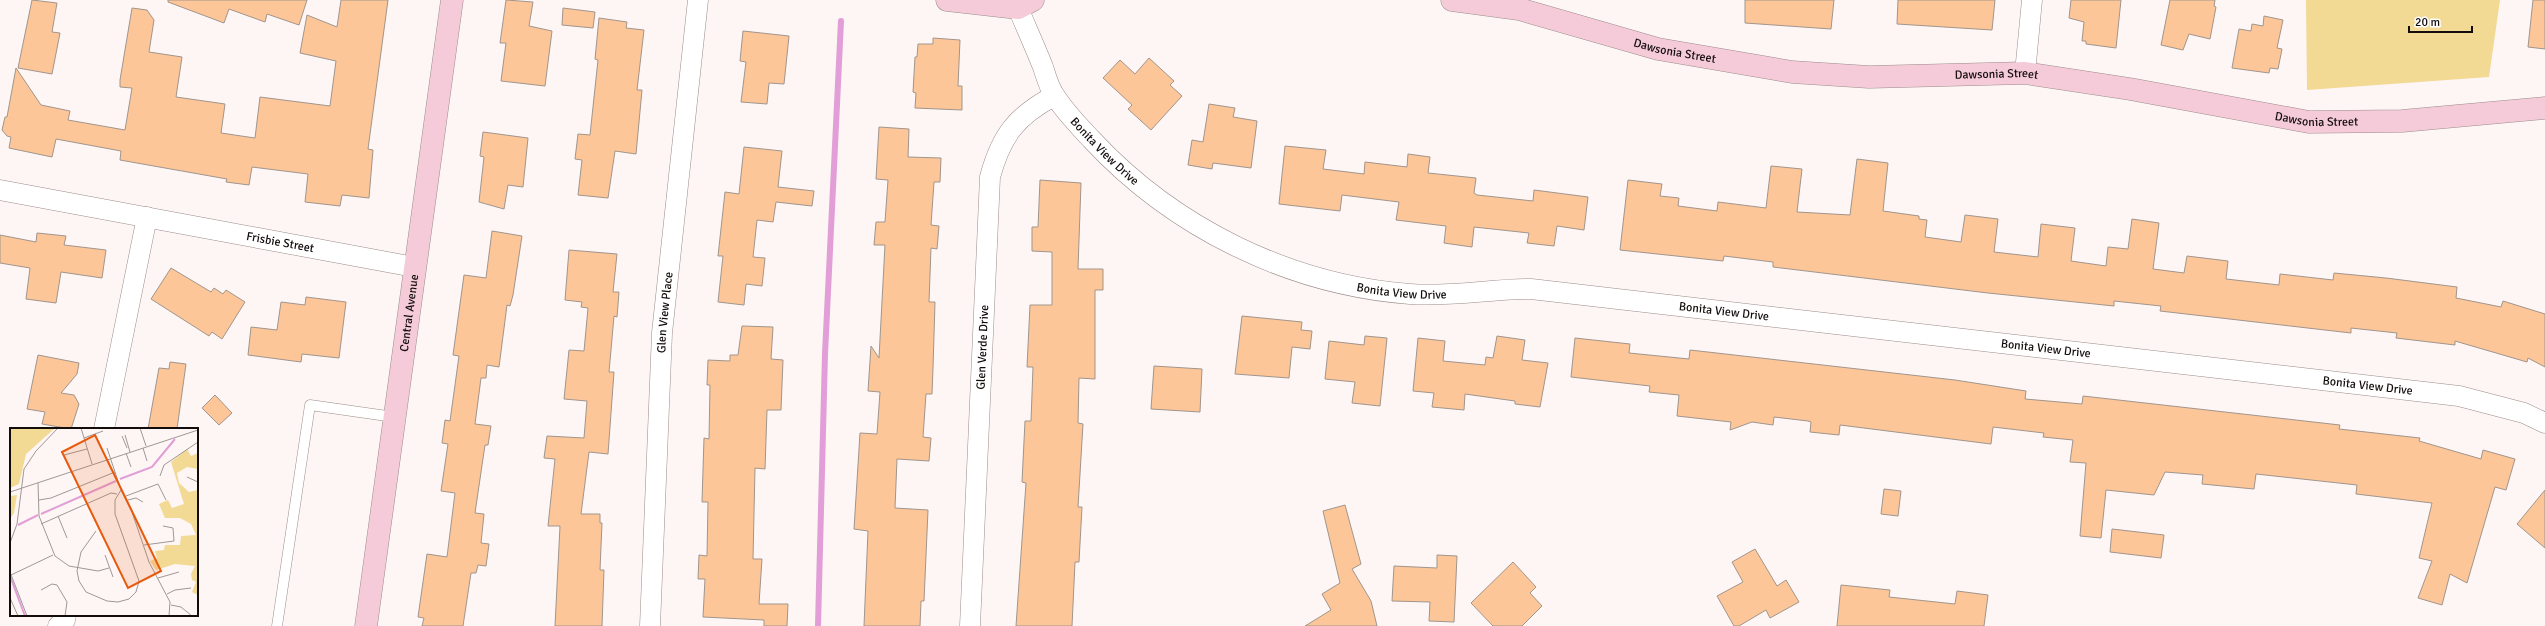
<svg xmlns="http://www.w3.org/2000/svg" width="2545" height="626" viewBox="0 0 2545 626" font-family="Signika,sans-serif">
<style>
.green{fill:#f2d994}
.lines{fill:none;stroke-linecap:round;stroke-linejoin:round}
.stream{stroke:#e19ed7;stroke-width:6}
.building{fill:#fdc698;stroke:#a1958c}
.lane-casing{stroke:#9c8c89;stroke-width:11}
.street-casing{stroke:#9c8c89;stroke-width:21}
.secondary-casing{stroke:#9c8c89;stroke-width:23}
.lane{stroke:#fff;stroke-width:10}
.street{stroke:#fff;stroke-width:20}
.secondary{stroke:#f5cbda;stroke-width:22}
.labels{text-anchor:middle;dominant-baseline:central;stroke-width:3;stroke-linejoin:round;paint-order:stroke}
.street-label{font-size:12px;fill:#120c0b;stroke:#fff}
.inset-river{fill:none;stroke:#e19ed7;stroke-width:2}
.inset-road{fill:none;stroke:#9f9897;stroke-width:1}
.view{fill:#e8590c;fill-opacity:0.15;stroke:#e8590c;stroke-width:2}
.inset-edge{fill:none;stroke:#120c0b;stroke-width:2}
</style>
<rect width="100%" height="100%" fill="#fdf6f5"/>
<path class="green" d="M 2306,0 L 2500,0 L 2489,77 L 2307,90 Z"/>
<g class="lines">
<path class="stream" d="M 818,626 L 825,354 L 841,21"/>
</g>
<g class="building">
<path d="M 32,0 L 57,3 L 52,32 L 60,33 L 52,74 L 18,68 Z"/>
<path d="M 168,0 L 307,0 L 299,25 L 267,14 L 265,22 L 229,9 L 224,23 L 168,2 Z"/>
<path d="M 341,0 L 388,0 L 368,149 L 373,150 L 369,198 L 342,195 L 340,206 L 305,202 L 308,174 L 252,167 L 249,185 L 226,182 L 227,179 L 120,160 L 121,151 L 56,139 L 52,157 L 9,148 L 11,137 L 7,136 L 2,130 L 5,117 L 7,117 L 16,68 L 41,105 L 70,111 L 68,120 L 125,130 L 132,88 L 120,87 L 120,80 L 132,8 L 147,10 L 154,20 L 149,52 L 182,57 L 176,97 L 225,104 L 221,133 L 255,138 L 260,97 L 330,106 L 336,61 L 300,53 L 307,15 L 337,27 Z"/>
<path d="M 506,0 L 533,2 L 529,26 L 552,31 L 545,86 L 501,81 L 506,43 L 500,43 Z"/>
<path d="M 1745,0 L 1834,0 L 1831,29 L 1745,23 Z"/>
<path d="M 1898,0 L 1995,0 L 1992,30 L 1897,24 Z"/>
<path d="M 2071,0 L 2121,0 L 2116,48 L 2086,44 L 2086,41 L 2082,41 L 2084,22 L 2069,18 Z"/>
<path d="M 2170,0 L 2215,0 L 2214,6 L 2216,7 L 2210,39 L 2189,34 L 2183,50 L 2161,45 Z"/>
<path d="M 2533,0 L 2545,0 L 2545,49 L 2528,47 Z"/>
<path d="M 563,8 L 595,12 L 593,28 L 562,25 Z"/>
<path d="M 2264,16 L 2283,20 L 2277,48 L 2282,49 L 2278,69 L 2270,68 L 2269,73 L 2232,68 L 2239,29 L 2251,31 L 2252,24 L 2263,26 Z"/>
<path d="M 599,18 L 627,22 L 626,28 L 644,30 L 637,90 L 642,90 L 636,154 L 615,151 L 608,198 L 578,195 L 582,160 L 575,159 L 578,134 L 590,135 L 598,60 L 595,59 Z"/>
<path d="M 743,31 L 789,36 L 784,84 L 769,83 L 767,104 L 741,102 L 746,62 L 740,61 Z"/>
<path d="M 933,38 L 960,40 L 958,86 L 962,86 L 962,110 L 915,108 L 916,93 L 913,92 L 915,57 L 917,57 L 918,44 L 933,44 Z"/>
<path d="M 1149,58 L 1174,81 L 1170,85 L 1182,96 L 1151,130 L 1128,109 L 1132,105 L 1103,78 L 1120,60 L 1135,74 Z"/>
<path d="M 1209,104 L 1235,108 L 1233,117 L 1257,121 L 1251,168 L 1213,163 L 1212,169 L 1188,165 L 1192,140 L 1203,142 Z"/>
<path d="M 879,127 L 909,129 L 908,157 L 941,158 L 940,182 L 934,182 L 931,225 L 939,226 L 937,249 L 931,248 L 929,302 L 935,302 L 933,368 L 932,394 L 926,394 L 923,437 L 931,438 L 929,461 L 897,459 L 895,508 L 928,510 L 924,601 L 921,601 L 920,626 L 864,626 L 868,531 L 854,529 L 860,433 L 877,434 L 880,392 L 868,391 L 871,346 L 879,358 L 885,245 L 874,245 L 876,222 L 885,222 L 888,180 L 876,179 Z"/>
<path d="M 483,132 L 528,138 L 523,187 L 508,185 L 504,209 L 479,202 L 484,157 L 480,156 Z"/>
<path d="M 1285,146 L 1326,150 L 1323,169 L 1364,174 L 1365,162 L 1407,167 L 1408,154 L 1430,157 L 1428,173 L 1476,178 L 1474,193 L 1477,195 L 1533,201 L 1534,190 L 1588,197 L 1584,230 L 1557,226 L 1554,246 L 1527,243 L 1529,233 L 1474,227 L 1472,247 L 1444,243 L 1446,226 L 1396,220 L 1399,202 L 1342,195 L 1340,211 L 1279,204 Z"/>
<path d="M 744,147 L 782,151 L 778,187 L 814,191 L 812,206 L 776,202 L 773,222 L 757,220 L 753,257 L 765,258 L 762,286 L 746,284 L 744,305 L 718,302 L 723,256 L 718,256 L 725,192 L 739,194 Z"/>
<path d="M 1857,159 L 1888,163 L 1883,211 L 1919,216 L 1919,219 L 1927,220 L 1925,237 L 1961,242 L 1965,215 L 1998,219 L 1994,252 L 2038,257 L 2041,224 L 2075,228 L 2071,261 L 2106,266 L 2108,247 L 2128,249 L 2132,219 L 2159,223 L 2153,269 L 2184,273 L 2187,256 L 2228,261 L 2226,279 L 2279,285 L 2280,274 L 2333,280 L 2334,273 L 2386,278 L 2457,287 L 2456,298 L 2501,307 L 2503,301 L 2545,314 L 2545,367 L 2528,358 L 2527,362 L 2455,341 L 2455,345 L 2396,338 L 2397,333 L 2351,328 L 2351,333 L 2160,311 L 2161,306 L 2114,301 L 2114,306 L 1988,293 L 1773,267 L 1773,262 L 1724,256 L 1723,261 L 1620,250 L 1628,180 L 1662,184 L 1660,196 L 1679,198 L 1678,206 L 1717,211 L 1718,202 L 1766,208 L 1771,166 L 1802,169 L 1797,212 L 1850,215 Z"/>
<path d="M 1040,180 L 1081,183 L 1078,269 L 1103,269 L 1103,290 L 1095,290 L 1095,379 L 1079,378 L 1078,423 L 1083,424 L 1078,507 L 1082,507 L 1079,562 L 1075,562 L 1072,626 L 1016,626 L 1026,483 L 1022,482 L 1025,421 L 1031,421 L 1033,367 L 1027,367 L 1030,305 L 1052,305 L 1052,252 L 1032,251 L 1032,227 L 1038,227 Z"/>
<path d="M 492,231 L 522,236 L 513,295 L 510,306 L 507,305 L 499,367 L 487,365 L 486,378 L 481,378 L 475,424 L 491,426 L 488,445 L 485,445 L 475,513 L 484,514 L 481,543 L 489,544 L 486,566 L 478,565 L 476,573 L 471,573 L 463,626 L 422,626 L 424,618 L 418,617 L 427,554 L 447,557 L 455,493 L 441,491 L 448,444 L 442,443 L 445,420 L 450,421 L 459,356 L 453,355 L 464,275 L 486,278 Z"/>
<path d="M 37,233 L 66,236 L 64,245 L 106,250 L 102,278 L 61,272 L 56,303 L 26,299 L 30,268 L 0,263 L 0,235 L 36,242 Z"/>
<path d="M 569,250 L 617,254 L 613,292 L 619,292 L 617,317 L 614,316 L 609,372 L 614,372 L 608,454 L 589,452 L 581,514 L 600,514 L 600,523 L 602,523 L 600,570 L 604,570 L 602,626 L 555,626 L 560,526 L 548,526 L 555,459 L 544,458 L 547,436 L 584,438 L 587,401 L 564,399 L 569,350 L 584,351 L 588,308 L 581,307 L 582,302 L 565,300 Z"/>
<path d="M 171,268 L 211,292 L 214,288 L 223,294 L 226,290 L 245,302 L 222,339 L 212,332 L 209,336 L 151,299 Z"/>
<path d="M 306,297 L 346,302 L 339,358 L 302,354 L 301,362 L 248,355 L 251,327 L 277,330 L 281,302 L 305,305 Z"/>
<path d="M 1242,316 L 1302,322 L 1301,330 L 1312,331 L 1310,349 L 1292,347 L 1289,378 L 1235,374 Z"/>
<path d="M 742,326 L 773,327 L 771,359 L 783,360 L 781,410 L 767,410 L 765,469 L 755,468 L 753,559 L 762,559 L 759,604 L 788,604 L 787,626 L 764,626 L 764,620 L 703,617 L 705,579 L 698,579 L 699,555 L 707,556 L 708,502 L 702,502 L 704,438 L 709,439 L 710,385 L 707,385 L 708,360 L 730,361 L 730,355 L 738,355 Z"/>
<path d="M 1365,336 L 1387,338 L 1380,406 L 1352,403 L 1355,382 L 1325,379 L 1329,341 L 1364,345 Z"/>
<path d="M 1497,336 L 1525,340 L 1522,360 L 1548,363 L 1540,407 L 1515,404 L 1515,401 L 1465,394 L 1464,410 L 1432,407 L 1434,393 L 1413,391 L 1418,338 L 1445,341 L 1443,361 L 1485,365 L 1486,357 L 1493,358 Z"/>
<path d="M 1575,338 L 1630,344 L 1629,353 L 1689,359 L 1690,350 L 1955,380 L 2026,391 L 2025,399 L 2082,404 L 2083,396 L 2340,425 L 2339,429 L 2420,438 L 2419,441 L 2481,459 L 2483,450 L 2515,459 L 2506,490 L 2495,487 L 2467,583 L 2450,574 L 2442,605 L 2418,598 L 2432,561 L 2419,558 L 2432,503 L 2356,494 L 2357,485 L 2256,474 L 2254,489 L 2202,484 L 2203,475 L 2165,472 L 2154,495 L 2106,490 L 2101,538 L 2080,536 L 2086,463 L 2070,462 L 2073,440 L 2043,437 L 2044,433 L 1993,427 L 1991,444 L 1840,425 L 1839,435 L 1810,432 L 1811,422 L 1808,421 L 1774,417 L 1773,425 L 1752,422 L 1730,430 L 1731,422 L 1677,416 L 1679,395 L 1649,392 L 1650,386 L 1571,377 Z"/>
<path d="M 38,355 L 79,363 L 77,374 L 61,393 L 74,395 L 79,404 L 71,429 L 42,424 L 45,412 L 27,409 Z"/>
<path d="M 170,362 L 186,364 L 177,429 L 148,429 L 159,368 L 169,369 Z"/>
<path d="M 1154,366 L 1202,369 L 1200,412 L 1151,409 Z"/>
<path d="M 215,395 L 232,413 L 219,425 L 202,408 Z"/>
<path d="M 1884,489 L 1901,491 L 1898,516 L 1881,514 Z"/>
<path d="M 2545,490 L 2545,548 L 2517,524 Z"/>
<path d="M 1345,505 L 1361,564 L 1352,569 L 1371,601 L 1377,626 L 1305,626 L 1331,610 L 1322,594 L 1340,583 L 1323,511 Z"/>
<path d="M 2112,529 L 2164,535 L 2161,558 L 2110,552 Z"/>
<path d="M 1755,549 L 1777,586 L 1786,580 L 1799,602 L 1770,618 L 1766,610 L 1739,626 L 1734,626 L 1717,596 L 1743,582 L 1732,562 Z"/>
<path d="M 1437,555 L 1457,556 L 1454,622 L 1429,621 L 1430,602 L 1392,601 L 1394,566 L 1437,568 Z"/>
<path d="M 1513,562 L 1536,587 L 1530,593 L 1542,606 L 1522,626 L 1493,626 L 1471,603 Z"/>
<path d="M 1841,585 L 1890,590 L 1889,597 L 1955,604 L 1957,591 L 1988,595 L 1984,626 L 1837,626 Z"/>
</g>
<g class="lines">
<g class="lane-casing">
<path id="lane" d="M 277,626 L 310,405 L 394,417"/>
</g>
<g class="street-casing">
<g id="street">
<path id="s1" d="M 1018,8 C 1026,27 1035,47 1043,67 C 1046,76 1049,88 1055,96 C 1065,112 1079,126 1092,140 C 1174,228 1290,285 1410,294 C 1451,297 1490,289 1531,289 L 2459,396 L 2524,413 L 2545,423"/>
<path d="M 2025,73 L 2032,0"/>
<path id="s2" d="M 0,190 L 414,267"/>
<path d="M 104,429 L 147,217"/>
<path d="M 58,626 L 65,620 L 66,615"/>
<path id="s3" d="M 650,626 L 662,333 L 698,0"/>
<path id="s4" d="M 970,626 L 990,177 C 1001,136 1016,116 1054,96"/>
</g>
</g>
<g class="secondary-casing">
<g id="secondary">
<path d="M 947,0 L 1018,8 L 1033,0"/>
<path id="s5" d="M 1452,0 L 1519,9 L 1658,49 L 1792,72 L 1869,77 L 2025,73 L 2130,89 L 2309,122 L 2402,121 L 2545,108"/>
<path id="s6" d="M 366,626 L 452,0"/>
</g>
</g>
<use href="#lane" class="lane"/>
<use href="#street" class="street"/>
<use href="#secondary" class="secondary"/>
</g>
<g class="labels">
<g class="street-label">
<text stroke="none"><textPath href="#s5" startOffset="229">Dawsonia Street</textPath></text>
<text stroke="none"><textPath href="#s5" startOffset="553">Dawsonia Street</textPath></text>
<text stroke="none"><textPath href="#s5" startOffset="877">Dawsonia Street</textPath></text>
<text stroke="none"><textPath href="#s1" startOffset="170">Bonita View Drive</textPath></text>
<text stroke="none"><textPath href="#s2" startOffset="285">Frisbie Street</textPath></text>
<text stroke="none"><textPath href="#s1" startOffset="506">Bonita View Drive</textPath></text>
<text stroke="none"><textPath href="#s1" startOffset="830">Bonita View Drive</textPath></text>
<text stroke="none"><textPath href="#s3" startOffset="314">Glen View Place</textPath></text>
<text stroke="none"><textPath href="#s6" startOffset="316">Central Avenue</textPath></text>
<text stroke="none"><textPath href="#s4" startOffset="279">Glen Verde Drive</textPath></text>
<text stroke="none"><textPath href="#s1" startOffset="1154">Bonita View Drive</textPath></text>
<text stroke="none"><textPath href="#s1" startOffset="1478">Bonita View Drive</textPath></text>
</g>
</g>
<g transform="translate(10 428)">
<rect width="188" height="188" fill="#fdf6f5"/>
<path d="M 0,0 L 45,0 L 16,26 L 9,56 L 0,60 ZM 177,21 L 181,28 L 188,25 L 188,41 L 177,39 L 167,45 L 169,55 L 179,64 L 188,62 L 188,167 L 182,164 L 186,154 L 182,152 L 181,146 L 185,138 L 165,136 L 146,142 L 140,133 L 147,130 L 145,123 L 154,122 L 155,117 L 170,117 L 171,108 L 186,107 L 181,96 L 170,90 L 155,90 L 149,76 L 158,72 L 162,80 L 174,76 L 161,34 ZM 7,67 L 4,85 L 0,91 L 0,68 Z" fill="#f2d994"/>
<path class="inset-river" d="M 110,51 L 142,39 L 165,11M 31,86 L 106,53M 8,97 L 28,87M 0,148 L 15,188"/>
<path class="inset-road" d="M 71,0 L 82,36M 130,0 L 136,18M 115,7 L 120,24M 112,8 L 117,20M 74,10 L 93,3M 97,20 L 111,62 L 122,84 L 139,134 L 160,174 L 159,188M 133,20 L 137,33M 51,24 L 54,27 L 77,21M 116,25 L 121,39M 150,48 L 154,37 L 188,14M 177,49 L 188,54M 28,55 L 29,88 L 45,128 L 59,138 L 88,143 L 99,140M 0,64 L 188,2M 116,68 L 148,56 L 156,72M 29,72 L 41,70 L 105,44M 118,72 L 126,70 L 133,74M 48,88 L 57,110M 31,96 L 101,65 L 107,66M 86,103 L 71,124 L 67,143 L 69,153 L 76,164 L 97,173 L 108,174 L 119,171 L 126,164 L 129,153 L 105,86 L 105,72 L 111,62M 0,115 L 7,96 L 14,41 L 26,23 L 48,0M 134,117 L 164,113 L 163,100 L 153,98M 95,127 L 103,149M 0,144 L 17,188M 1,147 L 43,127M 148,150 L 169,144M 31,162 L 42,156 L 47,157 L 57,174 L 55,188M 157,166 L 165,162 L 181,160M 0,170 L 8,188M 161,177 L 171,179 L 182,188"/>
<path class="view" d="M 85,7 L 151,143 L 118,160 L 52,24 Z"/>
<rect width="188" height="188" class="inset-edge"/>
</g>
<path d="M2409 26v6h63v-6" fill="none" stroke="#120c0b" stroke-width="2"/>
<text x="2415" y="26" font-size="12" fill="#120c0b" stroke="#ffffff" stroke-width="3" paint-order="stroke">20 m</text>
</svg>
